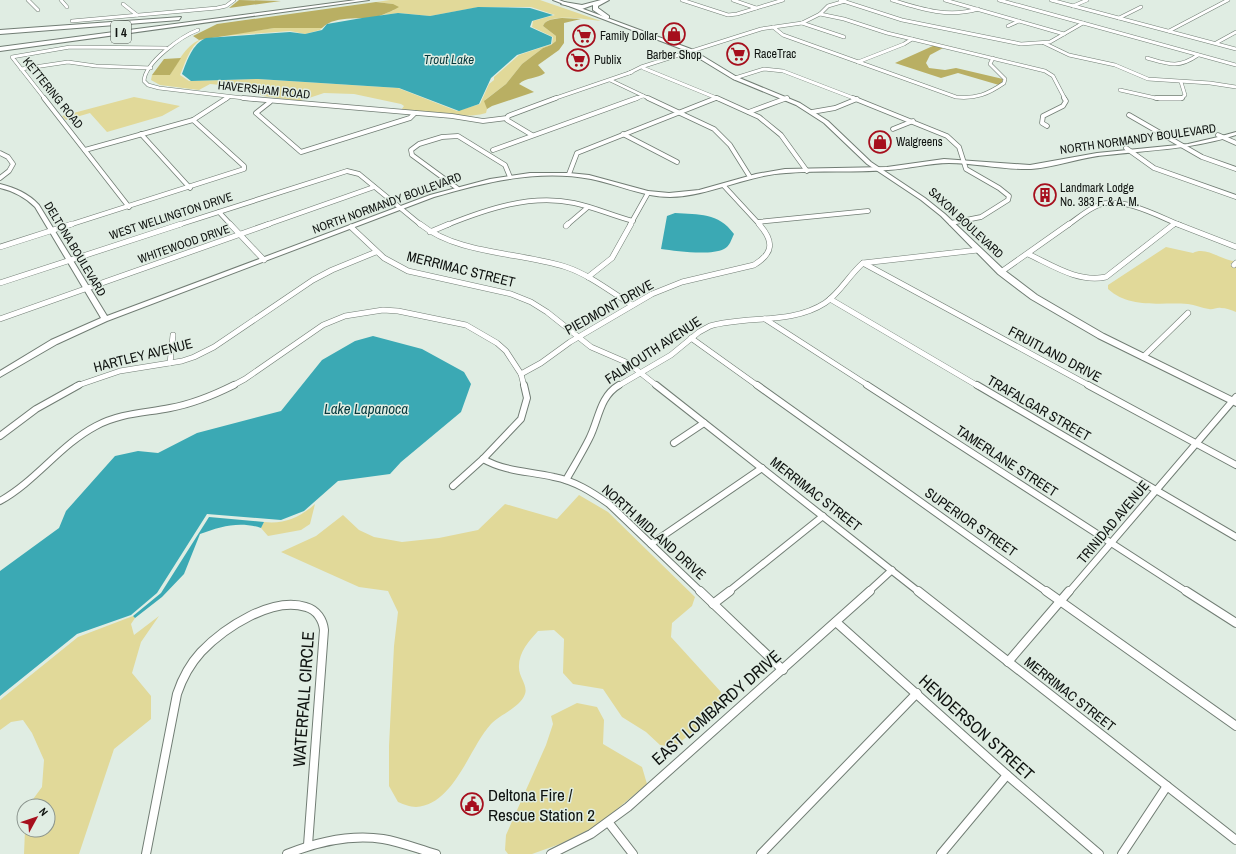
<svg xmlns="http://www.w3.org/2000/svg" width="1236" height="854" viewBox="0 0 1236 854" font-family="'Archivo Narrow',sans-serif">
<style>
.green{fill:#e1d999}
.forest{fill:#b9af63}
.water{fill:#3ba9b4}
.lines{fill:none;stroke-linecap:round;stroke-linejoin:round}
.minor-far4-casing{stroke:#717d74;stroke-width:4}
.minor-far3-casing{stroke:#717d74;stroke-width:5.5}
.minor-far2-casing{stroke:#717d74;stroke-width:6}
.minor-far1-casing{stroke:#717d74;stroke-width:8}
.minor-casing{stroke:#717d74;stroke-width:10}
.tertiary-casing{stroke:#717d74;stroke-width:2}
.secondary-casing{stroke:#717d74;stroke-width:2}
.motorway-casing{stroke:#717d74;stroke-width:2}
.minor-far4{stroke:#fff;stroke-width:3}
.minor-far3{stroke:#fff;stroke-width:4}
.minor-far2{stroke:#fff;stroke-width:5}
.minor-far1{stroke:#fff;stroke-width:6}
.minor{stroke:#fff;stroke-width:8}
.tertiary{fill:#fff;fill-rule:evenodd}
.secondary{fill:#fff;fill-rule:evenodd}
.motorway{fill:#fff;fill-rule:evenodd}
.labels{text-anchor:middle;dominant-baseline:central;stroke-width:3;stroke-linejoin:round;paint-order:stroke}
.far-poi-label{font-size:12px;fill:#0f1310;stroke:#e0ede3;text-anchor:start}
.far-street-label{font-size:12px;fill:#0f1310;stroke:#e0ede3}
.shield{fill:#e0ede3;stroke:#4e544f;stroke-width:1}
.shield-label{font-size:13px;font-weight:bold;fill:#0f1310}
.far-water-label{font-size:13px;font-style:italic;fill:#05393e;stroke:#e0ede3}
.street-label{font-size:14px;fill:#0f1310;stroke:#e0ede3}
.water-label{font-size:15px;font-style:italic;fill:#05393e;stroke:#e0ede3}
.near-street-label{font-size:17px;fill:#0f1310;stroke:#e0ede3}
.near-poi-label{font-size:17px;fill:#0f1310;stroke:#e0ede3;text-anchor:start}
</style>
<rect width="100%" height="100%" fill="#e0ede3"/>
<g class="green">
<path d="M 390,0 L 540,0 L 601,21 C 589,20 547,12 543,26 L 556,36 L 556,41 L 551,45 L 543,48 L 522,64 L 506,84 L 485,100 L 487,109 L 486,113 C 462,120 425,113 401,110 L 404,106 L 401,104 L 354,94 L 324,93 L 300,101 L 263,96 L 251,90 L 232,86 L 210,84 L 199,90 L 160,85 L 151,80 L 152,75 L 170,75 C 179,60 186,44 204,38 C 190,44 186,62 180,75 L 189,81 L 257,79 L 398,88 L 457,111 L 480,104 L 489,84 L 494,80 L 494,77 L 519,55 L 552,44 L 553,37 L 532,27 L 533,21 L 555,15 L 531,7 L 479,7 L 430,16 L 399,13 L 382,15 L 394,10 L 393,4 L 376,2 Z"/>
<path d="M 298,27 L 322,28 L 320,30 L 305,34 L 290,31 L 210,37 L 274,28 Z"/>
<path d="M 134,97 L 180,106 L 162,116 L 107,132 L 90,113 L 66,120 L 62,116 Z"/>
<path d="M 1166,247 L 1193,253 C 1206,246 1221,260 1234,261 L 1230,265 L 1236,266 L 1236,312 C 1231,310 1226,308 1221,308 C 1217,307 1213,310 1209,309 C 1202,308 1195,305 1188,304 C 1160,302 1130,309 1108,289 L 1108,285 Z"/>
<path d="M 579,495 L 608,512 L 695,597 L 692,606 L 672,623 L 671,637 L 721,692 L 719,711 L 674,747 L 660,745 L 646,732 L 622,717 L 603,689 L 573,684 L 563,673 L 564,639 L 554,630 L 538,631 C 529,641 518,653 519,668 C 519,677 528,685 525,694 C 520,708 500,714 491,724 C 469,748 454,805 416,807 C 410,807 403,804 398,802 L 389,786 L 389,746 L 394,646 L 398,612 L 388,591 L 359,587 L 281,552 L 316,536 L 343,515 L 359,530 L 374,537 L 402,542 L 439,538 L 478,530 L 505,504 L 557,519 Z"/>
<path d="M 315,504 L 310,524 L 301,530 L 268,536 L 261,528 L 264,522 C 285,524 299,518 315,504 Z"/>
<path d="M 133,616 L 135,618 L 131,624 L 134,635 L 159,616 L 141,642 L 132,673 L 151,696 L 151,719 L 114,749 L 79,854 L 24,854 L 25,830 L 48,830 L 48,806 L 28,806 L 42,787 L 44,760 L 32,733 L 23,720 L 11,722 L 0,730 L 0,700 L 78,637 Z"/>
<path d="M 577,703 L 597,707 L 604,720 L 603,744 L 642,767 L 647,784 L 598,825 L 560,844 L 532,854 L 508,854 L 505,850 L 506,835 L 546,745 L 553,724 L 551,716 Z"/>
</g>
<g class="forest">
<path d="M 239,0 L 281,1 L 229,8 Z"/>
<path d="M 376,2 L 393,4 L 399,7 C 394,10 387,13 382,15 C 364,22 337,13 322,28 L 274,28 L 199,40 L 193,36 L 217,24 Z"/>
<path d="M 562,18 L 581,19 L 564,23 L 564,43 L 559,50 L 538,65 L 545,73 C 537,79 526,77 519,84 L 534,92 L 492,106 L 487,109 L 484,101 L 506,84 L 522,64 L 543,48 L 551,45 L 556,41 L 556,36 L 543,26 C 545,19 555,19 562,18 Z"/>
<path d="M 935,45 L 945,47 L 930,55 L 926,63 L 929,68 L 945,70 L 956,68 L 1003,79 L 1002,83 L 999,85 L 958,73 L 941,78 L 895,63 Z"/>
<path d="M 181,58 L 170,75 L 152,75 L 164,59 Z"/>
</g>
<g class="water">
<path d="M 478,7 L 530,8 L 553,15 L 532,21 L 530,27 L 552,37 L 551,44 L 517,55 L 491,78 L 479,104 L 459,111 L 399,88 L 258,79 L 191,81 L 182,74 C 187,61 192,44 206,38 L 290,32 L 305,34 L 322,30 L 327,24 L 362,18 L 398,13 L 430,16 Z"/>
<path d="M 675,213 C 699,215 718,212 734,234 C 731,240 730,246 724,249 C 710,256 676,251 661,249 L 667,216 Z"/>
<path d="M 373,336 L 422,349 L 464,372 L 471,384 L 461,412 L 401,462 L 390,474 L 338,481 L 304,511 L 281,520 L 207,514 L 157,593 L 131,615 L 77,634 L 0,696 L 0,571 L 59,528 L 66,511 L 115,456 L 138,451 L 158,453 L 197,433 L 281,411 L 322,360 L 355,341 Z"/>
<path d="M 209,517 L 264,522 L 261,528 C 240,521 221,526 200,534 L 184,574 L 162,597 L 135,618 L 133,616 L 161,593 Z"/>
</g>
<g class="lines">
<g class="minor-far4-casing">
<g id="minor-far4">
<path d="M 28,0 L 38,10"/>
<path d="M 61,0 L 67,7"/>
<path d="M 682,0 L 728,15 L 737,14 L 783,0"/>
<path d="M 733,0 L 756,8"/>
<path d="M 840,0 L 902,20 L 1021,44 L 1050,42 L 1083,23"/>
<path d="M 892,0 C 921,9 948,18 978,9"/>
<path d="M 945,0 L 1064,34"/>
<path d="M 999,0 L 1236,65"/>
<path d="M 1051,0 L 1236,49"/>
<path d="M 123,4 L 137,15"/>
<path d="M 1073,6 L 1087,0"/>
<path d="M 820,14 L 844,19 L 887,33 L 1045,71 L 1053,76 L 1065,99"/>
<path d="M 1119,18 L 1141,7"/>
<path d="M 72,21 L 217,8 L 226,6 L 234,0"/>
<path d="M 802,23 L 844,37"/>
<path d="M 1008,26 L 1019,21"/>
<path d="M 773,27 L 783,35 L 956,97 C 976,99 988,94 1004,83 L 1005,79 L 990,64 L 993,58"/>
<path d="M 198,30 C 182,36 145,62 144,81 L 148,85 L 159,88 L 252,99"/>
<path d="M 1169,31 L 1228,0"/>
<path d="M 1044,43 L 1069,55 L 1115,65 L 1148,79 L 1210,83 L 1236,87"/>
<path d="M 1216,43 L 1236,32"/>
<path d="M 1147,58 C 1168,64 1178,69 1198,55"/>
<path d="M 858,62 L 904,44 L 912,39"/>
<path d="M 643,68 L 719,99"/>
<path d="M 21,69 L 68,62 L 96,66 L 151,68"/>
<path d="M 629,73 L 641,67 L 761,29 L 802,23 L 820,14 L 828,6 L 845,1"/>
<path d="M 735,78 L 764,69 L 783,71 L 856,99"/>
<path d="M 610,80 L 650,99"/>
<path d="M 1120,90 L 1160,99 L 1181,99 L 1185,95 L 1181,82"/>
<path d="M 45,99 L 12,57 L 70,47 L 166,48"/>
<path d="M 226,99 L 229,97"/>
<path d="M 553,99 L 632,72"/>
<path d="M 635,99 L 643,96"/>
<path d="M 713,99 L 716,98"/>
<path d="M 784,99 L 787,98"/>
</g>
</g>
<g class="minor-far3-casing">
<g id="minor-far3">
<path d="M 44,98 L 129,207"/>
<path d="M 243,98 L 452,116 L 483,121 L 507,118"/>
<path d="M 648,98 L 714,129 L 730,145 L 750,177"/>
<path d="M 717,98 L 759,117 L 781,135 L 807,171"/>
<path d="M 853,98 L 947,136 L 959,147 L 966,169 L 999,188 L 1009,196 L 1008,200 L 981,217 L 951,223"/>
<path d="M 1156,98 L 1182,98"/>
<path d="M 270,102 L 256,113 L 301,152 L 410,118 L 415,113"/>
<path d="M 749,112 L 787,98"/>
<path d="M 812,112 L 835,108 L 857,99"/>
<path d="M 1129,115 L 1202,157 L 1236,169"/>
<path d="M 1047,126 L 1042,123 L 1043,116 L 1063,106 L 1066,101 L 1064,98"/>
<path d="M 893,129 L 913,121"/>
<path d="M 141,134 L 190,188"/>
<path d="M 623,134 L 677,162"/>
<path d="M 532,135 L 507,120 L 508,116 L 556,98"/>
<path d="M 1218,135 L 1236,143"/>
<path d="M 1126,148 L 1154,168 L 1236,197"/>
<path d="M 85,150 L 193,120 L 227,98"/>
<path d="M 493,150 L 637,98"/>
<path d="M 0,153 L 8,157 L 13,164 L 9,171 L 0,178"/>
<path d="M 569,174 L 577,153 L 716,98"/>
<path d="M 724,186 L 760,225"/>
<path d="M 457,188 L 412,155 L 411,150 L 419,144 L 442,137 L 458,136 L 505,165 L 510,177"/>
<path d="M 219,212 L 231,225"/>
<path d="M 758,222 L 868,211"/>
<path d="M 69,225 L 244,169 L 244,166 L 193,120"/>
<path d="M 178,225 L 347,171 L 359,174 L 421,225"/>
<path d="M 266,225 L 374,187"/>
<path d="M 447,225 C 487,209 530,194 574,203 C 594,207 613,216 633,221"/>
<path d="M 567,225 L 588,207"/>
<path d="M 630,225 L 648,193"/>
<path d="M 1068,225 C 1078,218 1088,209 1099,205 C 1122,196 1158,216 1180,225"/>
<path d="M 1173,225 L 1174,224"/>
</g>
</g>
<g class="minor-far2-casing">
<g id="minor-far2">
<path d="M 230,224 L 264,260"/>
<path d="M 420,224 C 459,255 520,252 566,267 C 590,275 611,292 632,305"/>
<path d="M 1177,224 L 1236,247"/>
<path d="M 566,226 L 568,224"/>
<path d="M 351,227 L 384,258 L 408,271 L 511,294 L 531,302 L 547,312 L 591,347 L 628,363 L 657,386"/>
<path d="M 430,232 L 449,224"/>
<path d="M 0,247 L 72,224"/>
<path d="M 1028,254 C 1052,265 1078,283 1106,277 L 1174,224"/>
<path d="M 863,263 L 1090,386"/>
<path d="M 1234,265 L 1236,263"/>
<path d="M 1001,272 L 1069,224"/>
<path d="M 588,277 L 612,258 L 631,224"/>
<path d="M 0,283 L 181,224"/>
<path d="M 830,299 L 978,386"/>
<path d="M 0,319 L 269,224"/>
<path d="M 765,319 L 869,386"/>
<path d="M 691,338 L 758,386"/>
<path d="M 1143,357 L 1188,313"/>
<path d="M 170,363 L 173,335"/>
<path d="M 521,374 L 541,363 L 570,342 L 652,294 L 682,282 L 754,265 C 774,253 774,241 759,224"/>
<path d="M 76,386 L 120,371 L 182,361 L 194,357 L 214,347 L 313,280 L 332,270 L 376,252"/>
<path d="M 232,386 L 245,379 L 323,325 L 345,316 L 383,310 L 398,311 L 466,325 L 497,343 L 506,351 L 521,374 L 524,386"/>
<path d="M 618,386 L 671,355 L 699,332 L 710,326 C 747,315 791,325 825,303 C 840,293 849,275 863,263 L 978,250"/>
</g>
</g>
<g class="minor-far1-casing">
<g id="minor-far1">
<path d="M 656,385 L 919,592"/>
<path d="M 757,385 L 1047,592"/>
<path d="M 867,385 L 1187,592"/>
<path d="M 977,385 L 1236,537"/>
<path d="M 1088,385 L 1236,465"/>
<path d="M 0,436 L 36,409 L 79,385"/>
<path d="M 674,443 L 704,423"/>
<path d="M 483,459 C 506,472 529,471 554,477 C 575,481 592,492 609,504 L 701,592"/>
<path d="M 566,480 C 574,466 582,453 589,439 C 599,420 599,397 619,385"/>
<path d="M 453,486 L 483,459 L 521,419 L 527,398 L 524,385"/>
<path d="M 0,501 C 36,481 60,445 96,426 C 120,413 145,413 170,408 C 192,404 214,395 234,385"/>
<path d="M 651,544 L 762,468"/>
<path d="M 728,592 L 823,516"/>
<path d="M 868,592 L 892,570"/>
<path d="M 1069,592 L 1236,397"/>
</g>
</g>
<g class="minor-casing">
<g id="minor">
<path d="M 700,591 L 783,670"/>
<path d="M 918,591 L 1236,840"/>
<path d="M 1046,591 L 1236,726"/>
<path d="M 1186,591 L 1236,623"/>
<path d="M 713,604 L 730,591"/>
<path d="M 836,622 L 1007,775 L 1099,854"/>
<path d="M 1008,662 L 1069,591"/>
<path d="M 609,823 L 633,854"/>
<path d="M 146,854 L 177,694 C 182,679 190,664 201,652 C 224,628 272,596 306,607 C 317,610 323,620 324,630 L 308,845"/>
<path d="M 287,854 C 317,842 350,834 383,839 C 401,842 418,849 436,854"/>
<path d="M 551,854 L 591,834 L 628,807 L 870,591"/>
<path d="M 761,854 L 917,693"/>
<path d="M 941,854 L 1007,775"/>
<path d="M 1122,854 L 1167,786"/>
</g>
</g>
<g class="tertiary-casing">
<path id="tertiary" d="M 1236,132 L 1236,135 C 1194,149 1151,150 1107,155 C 1081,157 1057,167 1031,169 C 1003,170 976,163 949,163 C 928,163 909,169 888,170 C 854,173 820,170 786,173 C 747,175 710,196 670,197 C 643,197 617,184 591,179 C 538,169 485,182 434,197 L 107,321 L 57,344 L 0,377 L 0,371 L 51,340 L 101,318 L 35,207 C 25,197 13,191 0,188 L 0,184 C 15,188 28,193 39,205 L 107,316 L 430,195 L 490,179 L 530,173 L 569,173 L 589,175 L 648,191 L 669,193 L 699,190 L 756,174 L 785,169 L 887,167 L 944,159 L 1030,165 L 1097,153 L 1188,144 L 1218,137 Z"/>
</g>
<g class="secondary-casing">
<path id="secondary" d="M 553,0 L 559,0 L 691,49 L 737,77 L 800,103 L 828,121 L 871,162 L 925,198 L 945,214 L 1004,270 L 1037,295 L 1104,334 L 1236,399 L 1236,406 L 1098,338 L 1031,299 L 998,274 L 941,216 L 921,200 L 867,164 L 824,123 L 796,105 L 733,79 L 687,51 Z"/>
</g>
<g class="motorway-casing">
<g id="motorway">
<path d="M 356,0 L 369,0 L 0,51 L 0,47 Z"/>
<path d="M 601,0 L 609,0 L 598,6 L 598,8 L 609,16 L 609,18 L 605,18 L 593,10 L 593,5 L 582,9 L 561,4 L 564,2 L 582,5 Z"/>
<path d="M 181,17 L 179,20 L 0,34 L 0,30 Z"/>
</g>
</g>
<use href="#minor-far4" class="minor-far4"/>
<use href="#minor-far3" class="minor-far3"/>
<use href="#minor-far2" class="minor-far2"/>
<use href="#minor-far1" class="minor-far1"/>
<use href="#minor" class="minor"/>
<use href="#tertiary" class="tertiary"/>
<use href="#secondary" class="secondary"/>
<use href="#motorway" class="motorway"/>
</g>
<defs>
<g id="shop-ring" transform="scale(1.15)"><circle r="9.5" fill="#e0ede3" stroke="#a60f1d" stroke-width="1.5"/><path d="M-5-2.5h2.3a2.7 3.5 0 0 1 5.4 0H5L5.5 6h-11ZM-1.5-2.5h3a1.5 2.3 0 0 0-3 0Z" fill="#a60f1d"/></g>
<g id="supermarket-ring" transform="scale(1.15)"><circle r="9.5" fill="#e0ede3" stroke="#a60f1d" stroke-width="1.5"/><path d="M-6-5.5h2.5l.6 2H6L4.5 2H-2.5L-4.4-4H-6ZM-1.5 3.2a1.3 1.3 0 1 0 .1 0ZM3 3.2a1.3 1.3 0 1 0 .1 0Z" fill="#a60f1d"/></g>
<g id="building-ring" transform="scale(1.15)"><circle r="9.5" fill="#e0ede3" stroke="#a60f1d" stroke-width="1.5"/><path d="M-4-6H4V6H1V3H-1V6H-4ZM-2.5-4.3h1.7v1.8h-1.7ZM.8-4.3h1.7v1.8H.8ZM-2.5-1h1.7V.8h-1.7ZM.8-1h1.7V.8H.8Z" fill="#a60f1d"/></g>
<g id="civic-ring" transform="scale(1.15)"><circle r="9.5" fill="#e0ede3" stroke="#a60f1d" stroke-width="1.5"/><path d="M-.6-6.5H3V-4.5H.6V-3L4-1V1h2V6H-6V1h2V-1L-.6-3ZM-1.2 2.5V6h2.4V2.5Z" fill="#a60f1d"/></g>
</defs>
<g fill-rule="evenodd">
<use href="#shop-ring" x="674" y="34"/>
<use href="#supermarket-ring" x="584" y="36"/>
<use href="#supermarket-ring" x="738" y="54"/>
<use href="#supermarket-ring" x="578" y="60"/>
<use href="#shop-ring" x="880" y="142"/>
<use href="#building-ring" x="1045" y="195"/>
<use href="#civic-ring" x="472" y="804"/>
</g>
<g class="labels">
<g class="far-poi-label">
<text x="600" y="36">Family Dollar</text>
<text x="754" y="54">RaceTrac</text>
<text x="674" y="55" text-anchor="middle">Barber Shop</text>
<text x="594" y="60">Publix</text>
<text x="896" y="142">Walgreens</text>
<text x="1060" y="188">Landmark Lodge<tspan x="1060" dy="14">No. 383 F. &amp; A. M.</tspan></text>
</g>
<g class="far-street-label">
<text transform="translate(264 90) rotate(6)">HAVERSHAM ROAD</text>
<text transform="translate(53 93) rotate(51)">KETTERING ROAD</text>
<text transform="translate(1138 139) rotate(-8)">NORTH NORMANDY BOULEVARD</text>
<text transform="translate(387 203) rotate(-20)">NORTH NORMANDY BOULEVARD</text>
<text transform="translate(171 216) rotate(-18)">WEST WELLINGTON DRIVE</text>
<text transform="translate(966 223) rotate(43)">SAXON BOULEVARD</text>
<text transform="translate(184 244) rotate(-19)">WHITEWOOD DRIVE</text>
<text transform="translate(75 249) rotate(59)">DELTONA BOULEVARD</text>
</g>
<rect class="shield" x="111" y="21" width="20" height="22" rx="3"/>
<g class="shield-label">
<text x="121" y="32">I 4</text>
</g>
<g class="far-water-label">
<text x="449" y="59">Trout Lake</text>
</g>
<g class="street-label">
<text transform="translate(461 269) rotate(14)">MERRIMAC STREET</text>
<text transform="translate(609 307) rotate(-29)">PIEDMONT DRIVE</text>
<text transform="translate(653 350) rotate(-33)">FALMOUTH AVENUE</text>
<text transform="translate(1055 354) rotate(28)">FRUITLAND DRIVE</text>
<text transform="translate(143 355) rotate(-14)">HARTLEY AVENUE</text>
<text transform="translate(1039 408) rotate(30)">TRAFALGAR STREET</text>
<text transform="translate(1007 461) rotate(33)">TAMERLANE STREET</text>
<text transform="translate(816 494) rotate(38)">MERRIMAC STREET</text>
<text transform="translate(971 522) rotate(35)">SUPERIOR STREET</text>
<text transform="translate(1113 522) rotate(-50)">TRINIDAD AVENUE</text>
<text transform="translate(654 532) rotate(42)">NORTH MIDLAND DRIVE</text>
<text transform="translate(1070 694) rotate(38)">MERRIMAC STREET</text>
</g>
<g class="water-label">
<text x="366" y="408">Lake Lapanoca</text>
</g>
<g class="near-street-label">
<text transform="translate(303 699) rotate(-86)">WATERFALL CIRCLE</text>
<text transform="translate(716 707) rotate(-41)">EAST LOMBARDY DRIVE</text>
<text transform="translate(977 727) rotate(42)">HENDERSON STREET</text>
</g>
<g class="near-poi-label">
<text x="488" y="794">Deltona Fire /<tspan x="488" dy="20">Rescue Station 2</tspan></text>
</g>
</g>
<g transform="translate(36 818) rotate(50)"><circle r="19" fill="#e0ede3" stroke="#8c968f"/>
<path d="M0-3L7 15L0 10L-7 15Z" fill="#a60f1d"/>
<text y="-6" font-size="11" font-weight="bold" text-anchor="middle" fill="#0f1310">N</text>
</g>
</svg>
